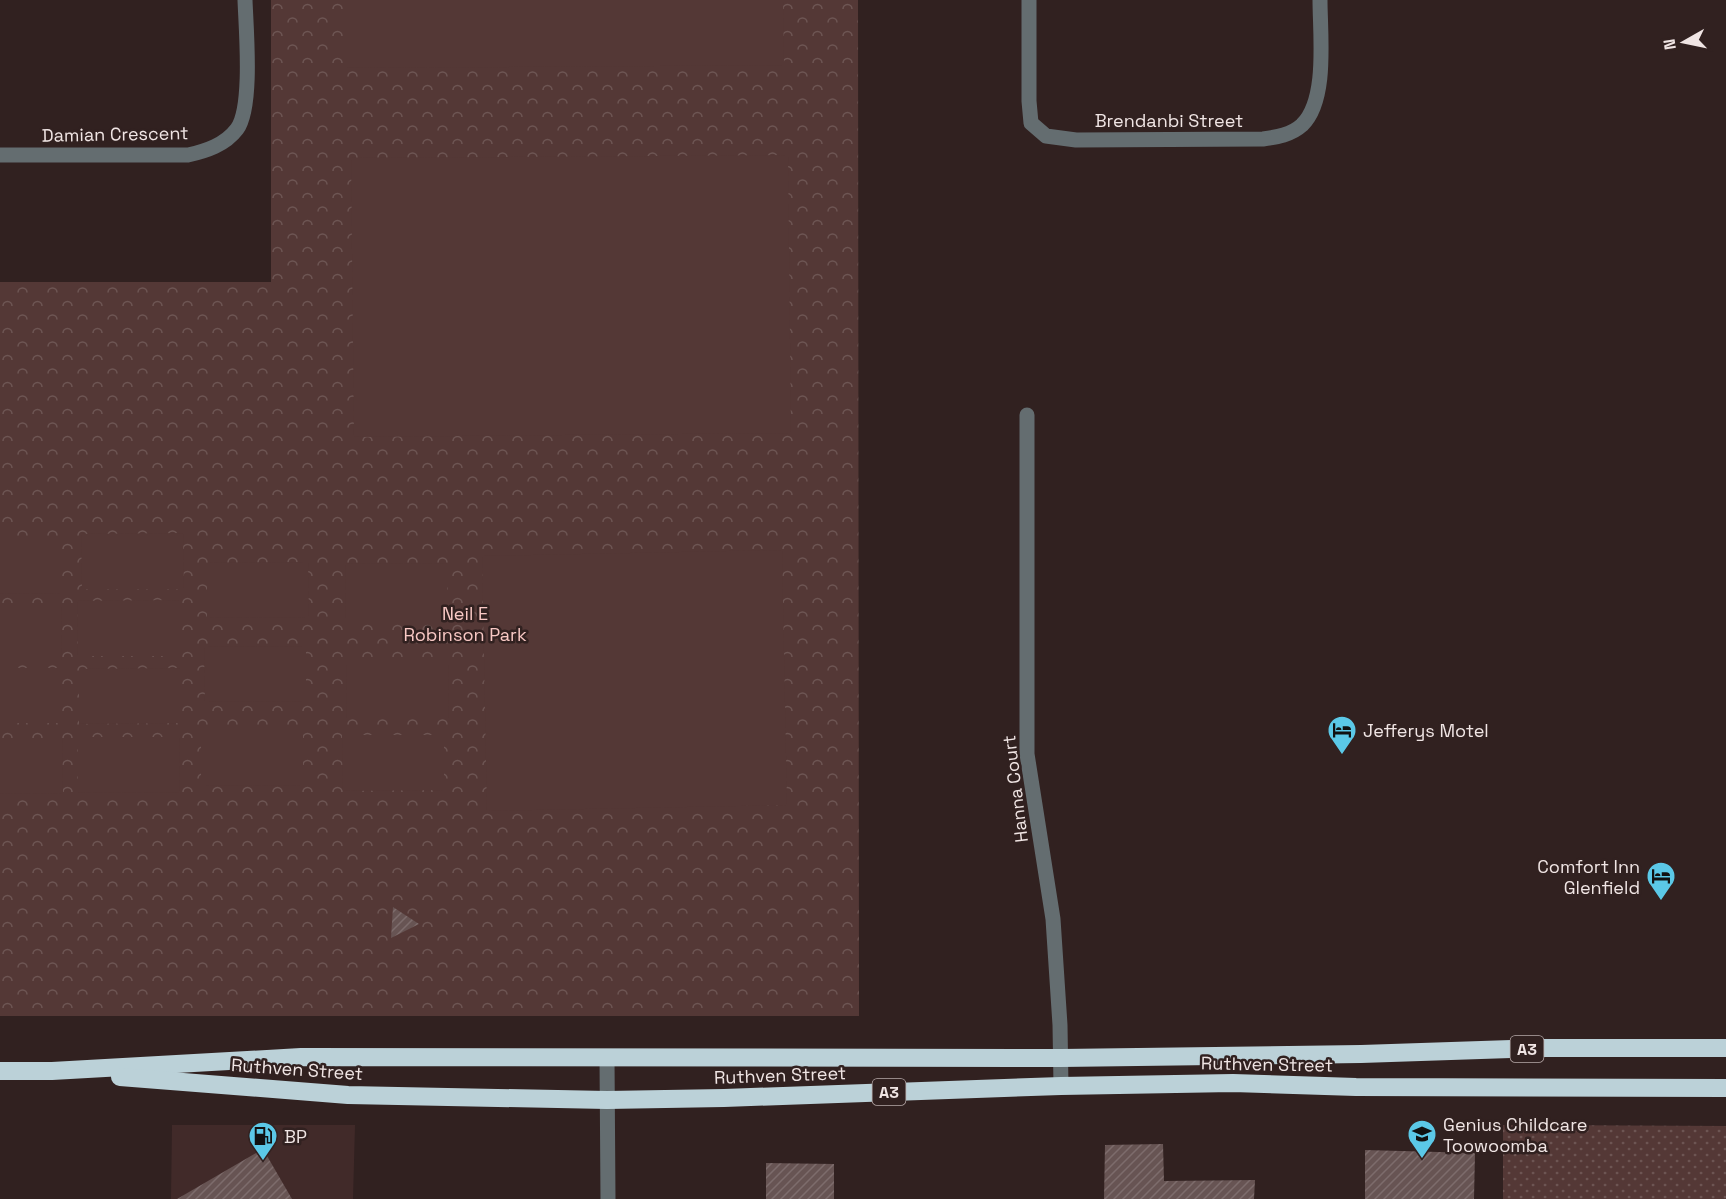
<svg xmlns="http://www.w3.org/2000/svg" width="1726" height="1199" viewBox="0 0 1726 1199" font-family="'Space Grotesk',sans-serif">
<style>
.built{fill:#412a29}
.grass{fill:url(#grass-dots)}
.park{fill:url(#park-crowns)}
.pitch{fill:#543836}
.building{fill:url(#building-hatch)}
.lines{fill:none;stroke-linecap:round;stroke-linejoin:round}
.minor{stroke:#646d70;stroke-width:15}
.highway{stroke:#bbd1d8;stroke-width:18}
.labels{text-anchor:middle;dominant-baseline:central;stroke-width:5;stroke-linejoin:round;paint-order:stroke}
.shield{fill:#312120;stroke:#b7aaa9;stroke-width:1.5}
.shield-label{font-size:16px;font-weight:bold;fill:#f0e5e4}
.street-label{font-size:18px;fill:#f0e5e4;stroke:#312120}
.park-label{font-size:18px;fill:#f8c8c4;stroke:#312120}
.poi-label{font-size:18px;fill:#f0e5e4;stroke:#312120;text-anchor:start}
</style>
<defs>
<pattern id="grass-dots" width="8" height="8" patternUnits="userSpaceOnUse" patternTransform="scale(1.5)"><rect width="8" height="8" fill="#543836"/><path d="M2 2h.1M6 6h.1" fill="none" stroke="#6d5553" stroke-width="1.8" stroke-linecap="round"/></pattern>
<pattern id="park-crowns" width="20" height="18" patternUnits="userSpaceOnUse" patternTransform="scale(1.5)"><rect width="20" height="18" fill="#543836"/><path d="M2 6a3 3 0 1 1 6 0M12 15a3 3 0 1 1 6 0" fill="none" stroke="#6d5553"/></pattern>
<pattern id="building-hatch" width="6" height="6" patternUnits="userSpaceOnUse" patternTransform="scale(1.5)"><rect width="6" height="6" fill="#675453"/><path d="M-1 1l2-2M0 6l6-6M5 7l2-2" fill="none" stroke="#7d6c6c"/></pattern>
</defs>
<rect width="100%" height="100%" fill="#312120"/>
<path class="built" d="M 172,1125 L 355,1125 L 353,1199 L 171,1199 Z"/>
<path class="grass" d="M 1503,1125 L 1726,1126 L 1726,1199 L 1503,1199 Z"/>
<path class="park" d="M 271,0 L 858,0 L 859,1016 L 0,1016 L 0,282 L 271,282 Z"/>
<g class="pitch">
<path d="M 346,0 L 783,0 L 784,65 L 346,68 Z"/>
<path d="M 788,155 L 791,433 L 354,437 L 351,158 Z"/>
<path d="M 183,533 L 184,589 L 82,589 L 81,534 Z"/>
<path d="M 0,538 L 61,538 L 61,593 L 0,594 Z"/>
<path d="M 782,550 L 787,805 L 487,811 L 482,556 Z"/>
<path d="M 308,562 L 309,617 L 207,618 L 207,563 Z"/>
<path d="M 447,563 L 447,619 L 346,619 L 345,564 Z"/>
<path d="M 179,600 L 179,656 L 78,656 L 77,601 Z"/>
<path d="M 0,606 L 61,606 L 62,661 L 0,661 Z"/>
<path d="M 306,646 L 306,701 L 205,702 L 204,647 Z"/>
<path d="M 346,664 L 448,664 L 449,719 L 347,719 Z"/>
<rect x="0" y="668" width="62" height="55"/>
<path d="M 180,668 L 180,723 L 79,724 L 79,669 Z"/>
<path d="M 201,730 L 303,730 L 303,785 L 201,786 Z"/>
<path d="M 342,735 L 444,735 L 444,790 L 343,791 Z"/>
<path d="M 78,737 L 179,737 L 180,792 L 78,793 Z"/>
<path d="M 0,738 L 62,738 L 63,793 L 0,794 Z"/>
</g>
<g class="building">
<path d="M 393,907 L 419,924 L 391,938 Z"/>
<path d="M 1163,1144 L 1164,1181 L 1255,1180 L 1254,1199 L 1104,1199 L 1105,1145 Z"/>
<path d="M 263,1149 L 292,1199 L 177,1199 Z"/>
<path d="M 1365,1150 L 1475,1153 L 1474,1199 L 1365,1199 Z"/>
<path d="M 766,1163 L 834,1164 L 834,1199 L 766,1199 Z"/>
</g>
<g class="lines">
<g class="minor">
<path d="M 1029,0 L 1029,101 L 1031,123 L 1046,136 L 1076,140 L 1263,139 C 1277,137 1291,135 1302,125 C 1328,100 1320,35 1320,0"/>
<path d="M 0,155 L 188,155 C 206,151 225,145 237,129 C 253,107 246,29 245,0"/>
<path d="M 1027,415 L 1027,754 L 1053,919 L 1060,1025 L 1061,1086"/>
<path d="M 607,1058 L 608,1199"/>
</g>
<g class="highway">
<path d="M 0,1071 L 52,1071 L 301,1057 L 1061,1058 L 1361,1054 L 1538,1048 L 1726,1048"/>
<path d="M 120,1077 L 348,1095 L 607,1100 L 724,1098 L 1061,1086 L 1233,1083 L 1356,1087 L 1726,1088"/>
</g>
</g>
<defs>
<g id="hotel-pin" transform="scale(1.5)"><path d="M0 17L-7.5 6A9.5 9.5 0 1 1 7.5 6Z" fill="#5bc8e7" stroke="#312120"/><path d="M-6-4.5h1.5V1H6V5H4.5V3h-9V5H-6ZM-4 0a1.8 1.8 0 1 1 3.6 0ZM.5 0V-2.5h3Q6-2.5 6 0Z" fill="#111"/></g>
<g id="school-pin" transform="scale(1.5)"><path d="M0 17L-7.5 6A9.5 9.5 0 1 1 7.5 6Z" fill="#5bc8e7" stroke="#312120"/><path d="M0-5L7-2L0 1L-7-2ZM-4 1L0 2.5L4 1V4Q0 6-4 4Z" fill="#111"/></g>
<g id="fuel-pin" transform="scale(1.5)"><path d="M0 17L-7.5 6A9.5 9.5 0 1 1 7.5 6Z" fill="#5bc8e7" stroke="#312120"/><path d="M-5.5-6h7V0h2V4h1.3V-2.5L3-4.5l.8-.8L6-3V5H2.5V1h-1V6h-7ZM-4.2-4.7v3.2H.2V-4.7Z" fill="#111"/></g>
</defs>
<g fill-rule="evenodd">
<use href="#hotel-pin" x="1342" y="730"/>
<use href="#hotel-pin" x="1661" y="876"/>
<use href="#school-pin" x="1422" y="1134"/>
<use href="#fuel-pin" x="263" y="1136"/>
</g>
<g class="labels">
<g class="shield">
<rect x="1510.5" y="1036" width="33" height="26" rx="4.5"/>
<rect x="872.5" y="1079" width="33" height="26" rx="4.5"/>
</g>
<g class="shield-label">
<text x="1527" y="1049">A3</text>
<text x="889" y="1092">A3</text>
</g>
<g class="street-label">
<text x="1169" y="120">Brendanbi Street</text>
<text transform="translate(115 134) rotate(-1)">Damian Crescent</text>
<text transform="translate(1015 789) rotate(-97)">Hanna Court</text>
<text transform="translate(1267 1064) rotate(1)">Ruthven Street</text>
<text transform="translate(297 1069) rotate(4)">Ruthven Street</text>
<text transform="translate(780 1075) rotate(-2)">Ruthven Street</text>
</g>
<g class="park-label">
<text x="465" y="613">Neil E<tspan x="465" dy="21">Robinson Park</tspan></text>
</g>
<g class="poi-label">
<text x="1363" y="730">Jefferys Motel</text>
<text x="1640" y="866" text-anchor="end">Comfort Inn<tspan x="1640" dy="21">Glenfield</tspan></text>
<text x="1443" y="1124">Genius Childcare<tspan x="1443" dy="21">Toowoomba</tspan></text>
<text x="284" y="1136">BP</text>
</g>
</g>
<g transform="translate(1684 42) rotate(261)" stroke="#312120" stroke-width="4.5" paint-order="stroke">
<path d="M0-4.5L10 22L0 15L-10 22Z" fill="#f0e5e4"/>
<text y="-9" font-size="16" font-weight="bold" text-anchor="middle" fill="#f0e5e4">N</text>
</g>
</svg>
